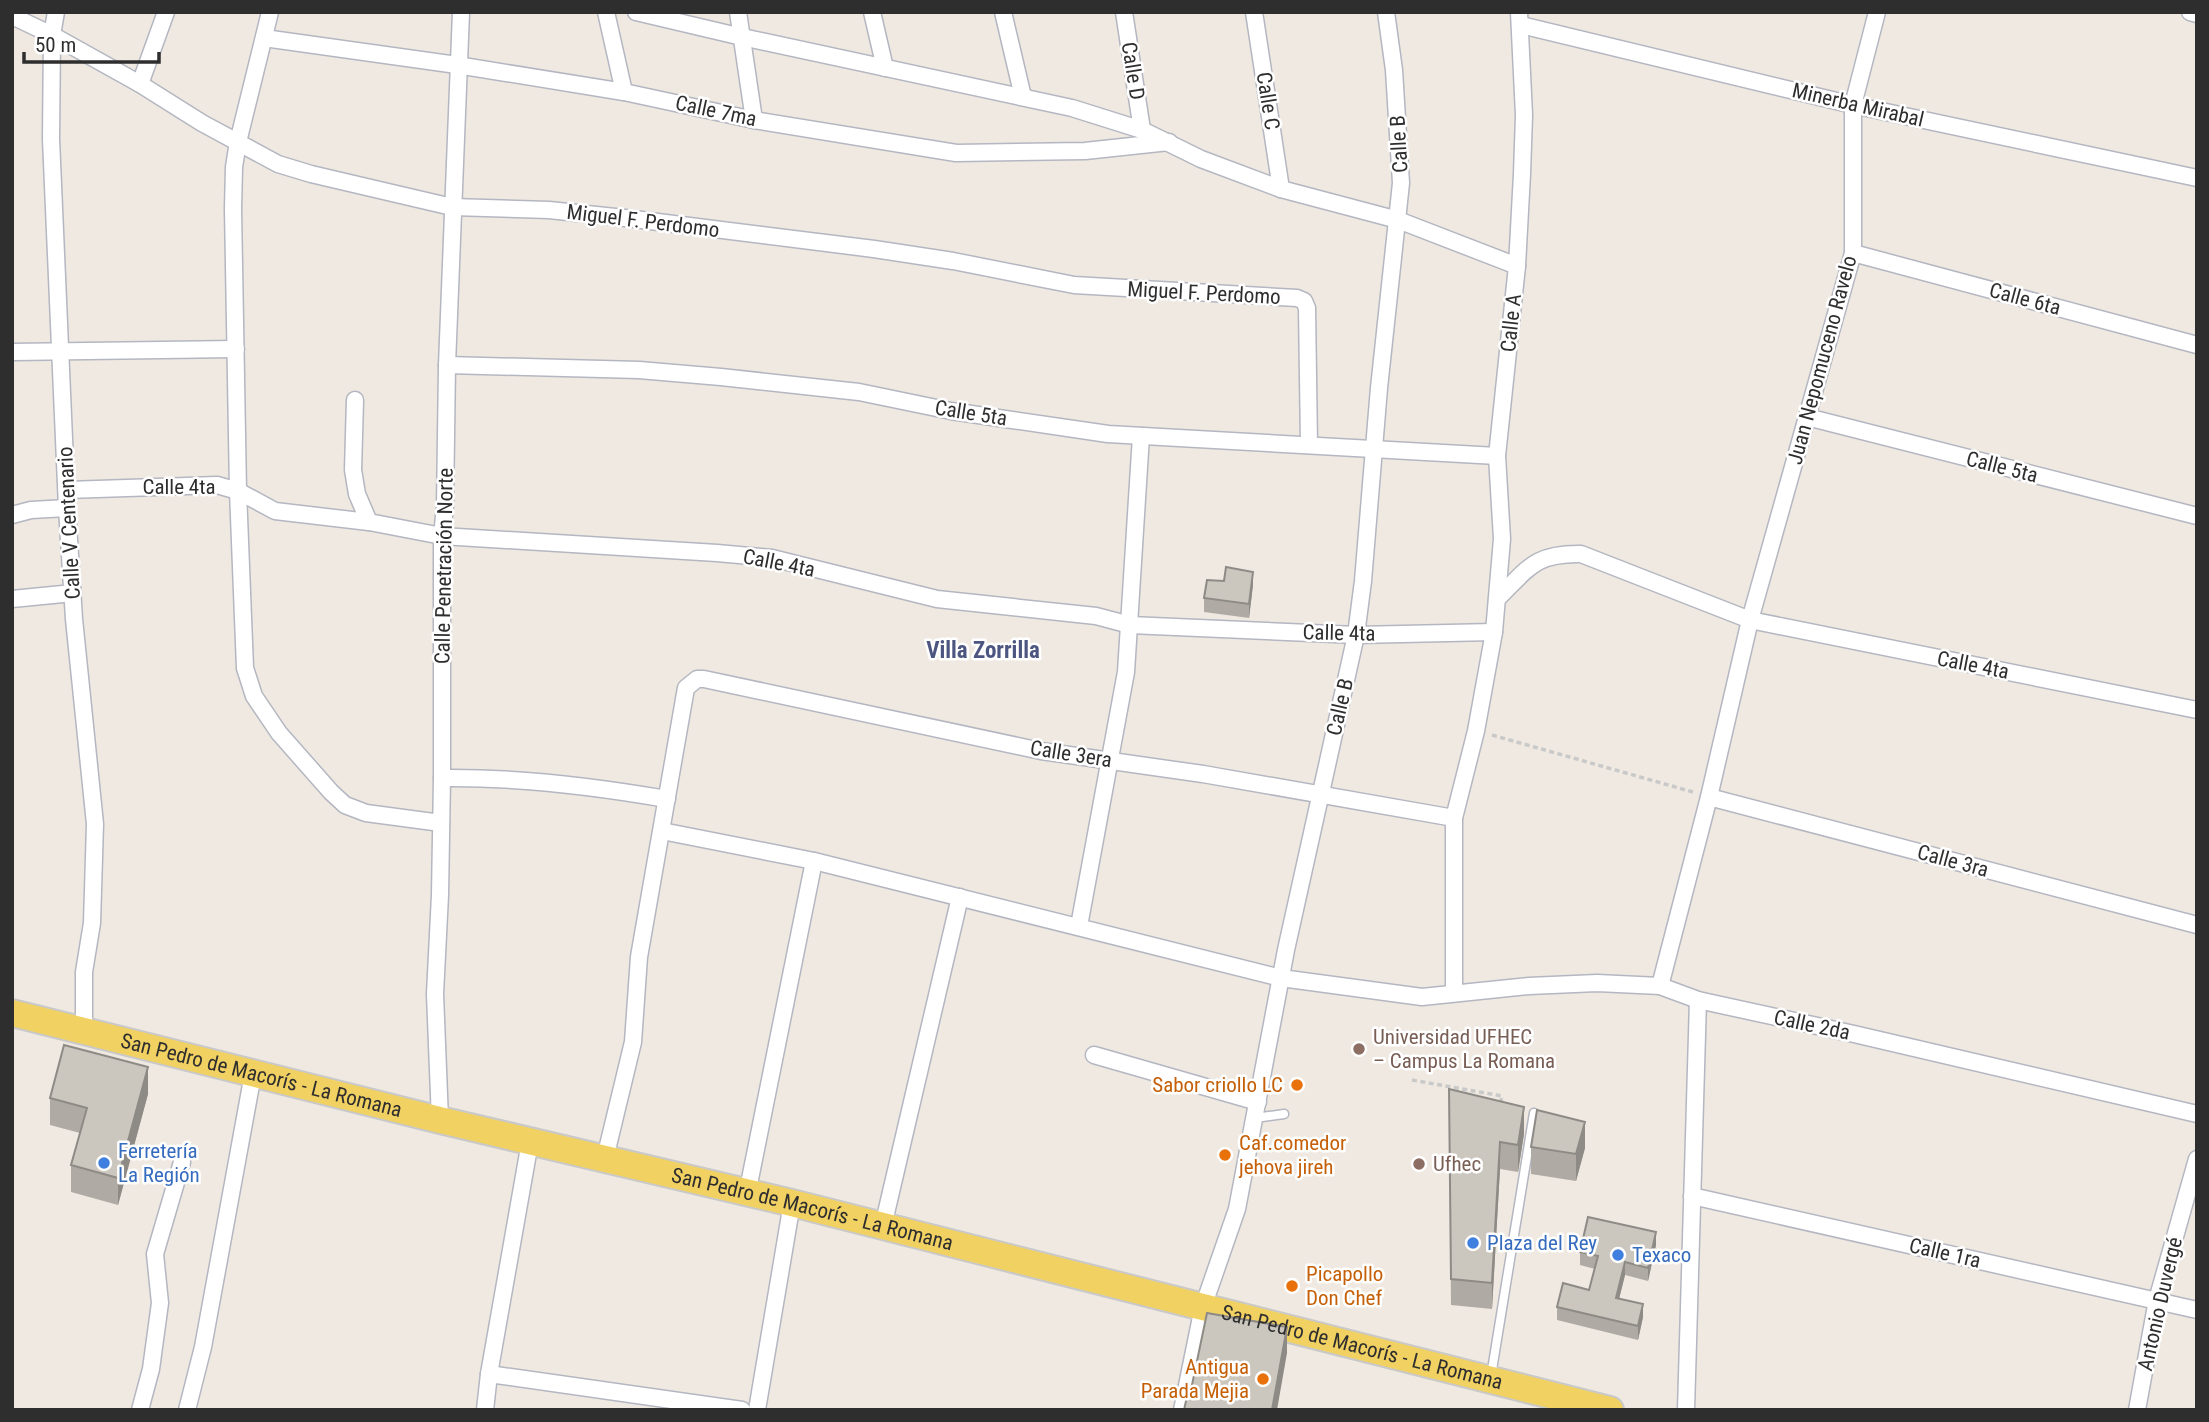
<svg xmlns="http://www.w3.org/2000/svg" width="2209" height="1422" viewBox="0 0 2209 1422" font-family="'Roboto Condensed',sans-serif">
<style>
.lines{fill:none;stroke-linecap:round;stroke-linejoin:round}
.service-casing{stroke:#b4b7c1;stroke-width:11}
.minor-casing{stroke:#b4b7c1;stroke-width:19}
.primary-casing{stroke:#c9c9c9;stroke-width:30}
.path{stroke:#c9c9c9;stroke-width:3.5;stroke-dasharray:5 3.5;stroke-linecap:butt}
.service{stroke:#fff;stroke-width:8}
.minor{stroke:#fff;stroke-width:16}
.primary{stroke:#f2d163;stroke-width:26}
.wall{fill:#afaba4}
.shaded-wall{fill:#8e8b86}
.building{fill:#cbc7bf;stroke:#8e8b86;stroke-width:2}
.education-dot{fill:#8d6e63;stroke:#fff;stroke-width:2.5}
.food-dot{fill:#e8710a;stroke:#fff;stroke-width:2.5}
.shop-dot{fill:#3f7fe0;stroke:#fff;stroke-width:2.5}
.labels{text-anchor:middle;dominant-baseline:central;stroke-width:5;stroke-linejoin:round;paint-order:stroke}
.street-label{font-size:21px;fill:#2e2e2e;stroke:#fff}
.education-label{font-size:21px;fill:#785e54;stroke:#fff;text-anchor:start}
.food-label{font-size:21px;fill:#c56008;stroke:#fff;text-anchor:end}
.shop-label{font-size:21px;fill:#366cbe;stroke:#fff;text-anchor:start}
.neighbourhood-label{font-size:23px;font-weight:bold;fill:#4d5680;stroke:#fff}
</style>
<rect width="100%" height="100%" fill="#efe9e1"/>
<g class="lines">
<g class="service-casing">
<g id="service">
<path d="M 1255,1118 L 1284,1114"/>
<path d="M 1491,1376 L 1534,1113"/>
</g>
</g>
<g class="minor-casing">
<g id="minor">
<path d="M 56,12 L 52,35 L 51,139 L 67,508 L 74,619 L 95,824 L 92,923 L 84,972 L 84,1032"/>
<path d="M 270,12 L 238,142 L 234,167 L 233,209 L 238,491 L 245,668 L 254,696 L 279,733 L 331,792 L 345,805 L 366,813 L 441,823"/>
<path d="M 606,12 L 624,92"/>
<path d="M 636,12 L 742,37 L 1072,108 L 1142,130 L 1201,159 L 1281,189 L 1398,220 L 1517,266"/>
<path d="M 738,12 L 754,120"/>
<path d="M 872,12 L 885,68"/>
<path d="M 1003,12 L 1023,97"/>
<path d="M 1124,12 L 1142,130"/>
<path d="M 1254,12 L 1281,189"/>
<path d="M 2190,12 L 2197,14"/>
<path d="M 12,16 L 52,35 L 140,84 L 202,123 L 278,164 L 311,174 L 452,207 L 549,210 L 634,219 L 874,249 L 953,261 L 1074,285 L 1297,298 L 1304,301 L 1307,308 L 1309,445"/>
<path d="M 1521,25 L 1853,105 L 2197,178"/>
<path d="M 264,38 L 457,65 L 624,92 L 754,120 L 956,153 L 1085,151 L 1169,142"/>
<path d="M 140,84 L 166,12"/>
<path d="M 1853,253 L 2197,345"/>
<path d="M 12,352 L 236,349"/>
<path d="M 447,365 L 639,370 L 721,377 L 859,392 L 951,411 L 1108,434 L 1497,456"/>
<path d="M 355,400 L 353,470 L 357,494 L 369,522"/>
<path d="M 1807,417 L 2197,516"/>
<path d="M 67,490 L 217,485 L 238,491 L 275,511 L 369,522 L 442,536 L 717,553 L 772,558 L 937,599 L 1096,616 L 1130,625 L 1356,635 L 1494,632"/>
<path d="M 12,515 L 31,510 L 67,508"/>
<path d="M 12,599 L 73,593"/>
<path d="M 1497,599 C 1528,569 1534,553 1581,554 L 1750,620 L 2197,710"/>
<path d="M 442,778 C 518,777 592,786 667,799"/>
<path d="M 1709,797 L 2197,925"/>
<path d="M 662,831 L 814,861 L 1281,978 L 1422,997 L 1529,986 L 1597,983 L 1660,986 L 1698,1000 L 1854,1034 L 2197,1114"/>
<path d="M 1079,926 L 1126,672 L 1141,436"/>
<path d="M 1660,986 L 1709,797 L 1750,620 L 1853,253 L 1853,105 L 1877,12"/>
<path d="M 1454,993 L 1454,818 L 1476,731 L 1494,632 L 1502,539 L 1497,456 L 1517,266 L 1522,174 L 1524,115 L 1519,12"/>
<path d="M 1094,1055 L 1258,1102"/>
<path d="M 440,1120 L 435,994 L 440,895 L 442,778 L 442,536 L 445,506 L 447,365 L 461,12"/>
<path d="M 605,1158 L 633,1042 L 639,957 L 686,688 L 697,679 L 704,679 L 1041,751 L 1203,774 L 1454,818"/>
<path d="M 747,1194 L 814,861"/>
<path d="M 1692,1196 L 2197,1310"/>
<path d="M 883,1226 L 960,897"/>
<path d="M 489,1374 L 742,1410"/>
<path d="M 140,1410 L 151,1369 L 160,1303 L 155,1254 L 182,1162"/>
<path d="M 187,1410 L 203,1347 L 253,1074"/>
<path d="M 485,1410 L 489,1374 L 530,1142"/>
<path d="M 757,1410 L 792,1203"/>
<path d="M 1182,1410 L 1203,1307 L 1237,1209 L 1286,950 L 1356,635 L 1363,581 L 1379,388 L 1401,183 L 1394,70 L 1386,12"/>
<path d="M 1686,1410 L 1698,1000"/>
<path d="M 2137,1410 L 2157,1300 L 2197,1159"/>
</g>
</g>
<g class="primary-casing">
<g id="primary">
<path id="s1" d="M 12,1013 L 440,1120 L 792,1203 L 1610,1410"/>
</g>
</g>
<g class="path">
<path d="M 1492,735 L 1693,792"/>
<path d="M 1412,1080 L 1502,1096 L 1500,1106"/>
</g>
<use href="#service" class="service"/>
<use href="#minor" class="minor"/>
<use href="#primary" class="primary"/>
</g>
<g class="wall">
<path d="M 1253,585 L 1249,618 L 1204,612 L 1204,598 Z"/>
<path d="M 1449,1089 L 1524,1134 L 1518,1172 L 1500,1169 L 1492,1309 L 1451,1305 Z"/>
<path d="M 148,1094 L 118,1205 L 71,1192 L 71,1165 L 80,1133 L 50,1125 L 50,1098 Z"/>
<path d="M 1531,1147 L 1585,1148 L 1576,1181 L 1531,1174 Z"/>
<path d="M 1656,1245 L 1648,1281 L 1625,1275 L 1619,1299 L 1643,1317 L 1638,1340 L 1557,1320 L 1557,1307 L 1589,1290 L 1595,1269 L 1580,1265 L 1580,1252 Z"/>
</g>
<g class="shaded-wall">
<path d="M 1253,572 L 1253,585 L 1249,618 L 1249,604 Z"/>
<path d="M 148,1067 L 148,1094 L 118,1205 L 118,1178 Z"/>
<path d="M 1524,1107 L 1524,1134 L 1518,1172 L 1518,1145 Z"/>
<path d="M 1585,1122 L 1585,1148 L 1576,1181 L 1576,1154 Z"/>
<path d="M 1500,1142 L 1500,1169 L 1492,1309 L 1492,1283 Z"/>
<path d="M 1656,1232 L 1656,1245 L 1648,1281 L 1648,1268 Z"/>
<path d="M 1625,1262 L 1625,1275 L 1616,1311 L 1616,1298 Z"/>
<path d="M 1643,1304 L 1643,1317 L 1638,1340 L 1638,1326 Z"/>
<path d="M 1287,1327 L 1287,1353 L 1277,1410 L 1272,1410 Z"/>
</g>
<g class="building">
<path d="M 1226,567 L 1253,572 L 1249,604 L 1204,598 L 1207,580 L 1224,581 Z"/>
<path d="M 64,1045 L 148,1067 L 118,1178 L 71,1165 L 87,1108 L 50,1098 Z"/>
<path d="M 1449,1089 L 1524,1107 L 1518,1145 L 1500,1142 L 1492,1283 L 1451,1279 Z"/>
<path d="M 1537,1110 L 1585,1122 L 1576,1154 L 1531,1147 Z"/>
<path d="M 1588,1217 L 1656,1232 L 1648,1268 L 1625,1262 L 1616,1298 L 1643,1304 L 1638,1326 L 1557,1307 L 1563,1283 L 1589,1290 L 1598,1256 L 1580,1252 Z"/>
<path d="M 1207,1313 L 1287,1327 L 1272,1410 L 1184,1410 L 1188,1392 L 1192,1385 Z"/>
</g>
<g class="education-dot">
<circle cx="1359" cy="1049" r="7"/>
<circle cx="1419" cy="1164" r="7"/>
</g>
<g class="food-dot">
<circle cx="1297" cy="1085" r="7"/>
<circle cx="1225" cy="1155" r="7"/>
<circle cx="1292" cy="1286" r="7"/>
<circle cx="1263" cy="1379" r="7"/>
</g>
<g class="shop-dot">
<circle cx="104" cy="1163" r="7"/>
<circle cx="1473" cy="1243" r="7"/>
<circle cx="1618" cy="1255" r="7"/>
</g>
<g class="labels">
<g class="street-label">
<text transform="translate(1133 71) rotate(81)">Calle D</text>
<text transform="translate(1268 101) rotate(81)">Calle C</text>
<text transform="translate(1858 105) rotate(13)">Minerba Mirabal</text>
<text transform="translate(716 111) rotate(12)">Calle 7ma</text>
<text transform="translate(1399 144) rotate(-93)">Calle B</text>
<text transform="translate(643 221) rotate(7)">Miguel F. Perdomo</text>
<text transform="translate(1204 293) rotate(3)">Miguel F. Perdomo</text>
<text transform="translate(2025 299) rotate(15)">Calle 6ta</text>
<text transform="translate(1511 323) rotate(-84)">Calle A</text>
<text transform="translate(1822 360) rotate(-75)">Juan Nepomuceno Ravelo</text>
<text transform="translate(971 413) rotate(9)">Calle 5ta</text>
<text transform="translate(2002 467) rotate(14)">Calle 5ta</text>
<text x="179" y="487">Calle 4ta</text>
<text transform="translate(69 523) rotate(-93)">Calle V Centenario</text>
<text transform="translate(779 563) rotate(11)">Calle 4ta</text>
<text transform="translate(444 566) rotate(-89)">Calle Penetración Norte</text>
<text transform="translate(1339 633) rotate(1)">Calle 4ta</text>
<text transform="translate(1973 665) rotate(11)">Calle 4ta</text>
<text transform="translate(1340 707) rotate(-77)">Calle B</text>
<text transform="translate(1071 754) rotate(9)">Calle 3era</text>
<text transform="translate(1953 861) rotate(15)">Calle 3ra</text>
<text transform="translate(1812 1025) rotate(12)">Calle 2da</text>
<text stroke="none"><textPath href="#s1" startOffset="257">San Pedro de Macorís - La Romana</textPath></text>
<text stroke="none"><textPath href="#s1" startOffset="824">San Pedro de Macorís - La Romana</textPath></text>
<text transform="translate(1945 1253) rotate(13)">Calle 1ra</text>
<text transform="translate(2160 1304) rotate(-77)">Antonio Duvergé</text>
<text stroke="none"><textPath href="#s1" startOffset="1391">San Pedro de Macorís - La Romana</textPath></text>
</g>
<g class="education-label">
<text x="1373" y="1037">Universidad UFHEC<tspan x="1373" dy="24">– Campus La Romana</tspan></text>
<text x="1433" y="1164">Ufhec</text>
</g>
<g class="food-label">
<text x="1283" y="1085">Sabor criollo LC</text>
<text x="1239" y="1143" text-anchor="start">Caf.comedor<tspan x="1239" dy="24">jehova jireh</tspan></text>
<text x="1306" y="1274" text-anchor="start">Picapollo<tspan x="1306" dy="24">Don Chef</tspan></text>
<text x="1249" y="1367">Antigua<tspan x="1249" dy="24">Parada Mejia</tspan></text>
</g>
<g class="shop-label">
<text x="118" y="1151">Ferretería<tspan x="118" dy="24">La Región</tspan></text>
<text x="1487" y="1243">Plaza del Rey</text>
<text x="1632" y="1255">Texaco</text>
</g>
<g class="neighbourhood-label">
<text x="983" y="650">Villa Zorrilla</text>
</g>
</g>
<rect width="2209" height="1422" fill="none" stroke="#2e2e2e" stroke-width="28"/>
<path d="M24 52v10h135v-10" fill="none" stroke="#2e2e2e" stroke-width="3.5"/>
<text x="35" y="52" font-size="21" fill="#2e2e2e" stroke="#ffffff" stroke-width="5" paint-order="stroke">50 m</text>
</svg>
